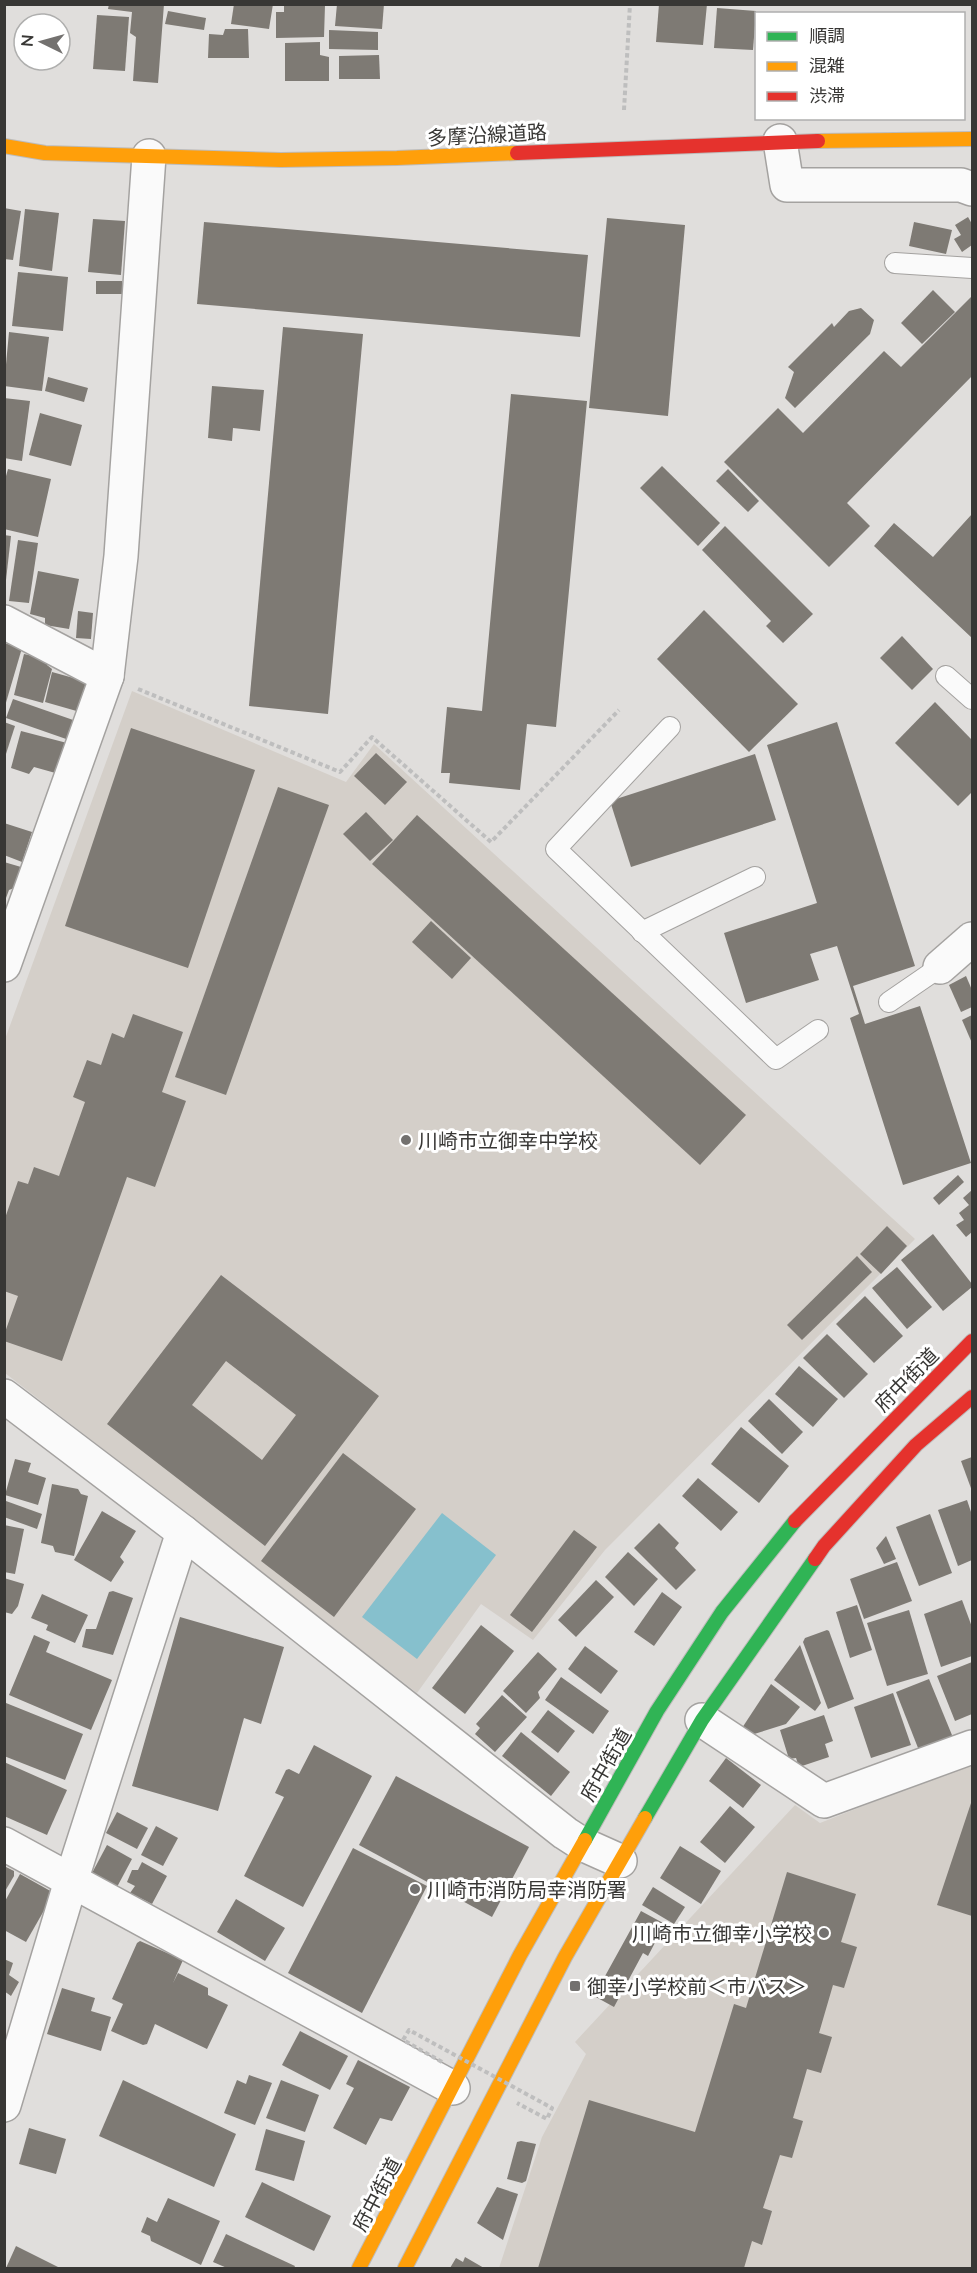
<svg xmlns="http://www.w3.org/2000/svg" width="977" height="2273" viewBox="0 0 977 2273" font-family="Lato,'Noto Sans JP',sans-serif">
<style>
.built{fill:#d4cfc9}
.water{fill:#86c0cd}
.building{fill:#7e7a74;fill-rule:evenodd}
.lines{fill:none;stroke-linecap:round;stroke-linejoin:round}
.lane-casing{stroke:#a4a2a0;stroke-width:22}
.street-casing{stroke:#a4a2a0;stroke-width:36}
.fast-casing{stroke:#bdbcbb;stroke-width:16}
.slow-casing{stroke:#bdbcbb;stroke-width:16}
.jam-casing{stroke:#bdbcbb;stroke-width:16}
.path{stroke:#bebebe;stroke-width:4;stroke-dasharray:4.5 3;stroke-linecap:butt}
.lane{stroke:#fafafa;stroke-width:20}
.street{stroke:#fafafa;stroke-width:33}
.fast{stroke:#30b455;stroke-width:14}
.slow{stroke:#ff9f0a;stroke-width:14}
.jam{stroke:#e5322d;stroke-width:14}
.path-bridge{stroke:#bebebe;stroke-width:4;stroke-dasharray:4.5 3;stroke-linecap:butt}
.poi-dot{fill:#73716f;stroke:#fff;stroke-width:2}
.labels{text-anchor:middle;dominant-baseline:central;stroke-width:6;stroke-linejoin:round;paint-order:stroke}
.street-label{font-size:20px;fill:#383735;stroke:#fff}
.poi-label{font-size:20px;fill:#383735;stroke:#fff;text-anchor:start}
</style>
<rect width="100%" height="100%" fill="#e0dedc"/>
<g class="built">
<path d="M 132,691 L 346,782 L 374,744 L 915,1239 L 605,1550 L 533,1640 L 481,1604 L 417,1693 L 5,1373 L 4,1042 Z"/>
<path d="M 972,1763 L 972,2268 L 499,2268 L 542,2137 L 586,2054 L 575,2042 L 795,1805 L 820,1823 Z"/>
</g>
<path class="water" d="M 442,1513 L 496,1555 L 417,1659 L 362,1617 Z"/>
<g class="building">
<path d="M 109,4 L 164,4 L 158,83 L 133,81 L 136,37 L 130,33 L 132,12 L 108,9 Z"/>
<path d="M 234,4 L 273,4 L 269,29 L 231,24 Z"/>
<path d="M 337,4 L 384,4 L 382,29 L 335,26 Z"/>
<path d="M 659,4 L 707,4 L 703,45 L 656,42 Z"/>
<path d="M 284,5 L 325,5 L 324,37 L 276,38 L 276,12 L 284,12 Z"/>
<path d="M 717,8 L 756,11 L 753,50 L 714,48 Z"/>
<path d="M 168,11 L 206,18 L 204,30 L 165,24 Z"/>
<path d="M 97,15 L 129,17 L 125,71 L 93,69 Z"/>
<path d="M 225,29 L 248,29 L 249,58 L 208,58 L 209,34 L 223,35 Z"/>
<path d="M 329,30 L 378,32 L 378,50 L 329,49 Z"/>
<path d="M 320,42 L 320,55 L 329,57 L 329,81 L 285,81 L 285,43 Z"/>
<path d="M 379,55 L 380,79 L 339,79 L 339,56 Z"/>
<path d="M 4,208 L 21,211 L 13,260 L 4,259 Z"/>
<path d="M 25,209 L 59,213 L 52,271 L 19,266 Z"/>
<path d="M 968,217 L 972,224 L 972,245 L 962,252 L 954,239 L 961,235 L 955,225 Z"/>
<path d="M 607,218 L 685,225 L 668,416 L 589,408 Z"/>
<path d="M 93,219 L 125,221 L 121,275 L 88,272 Z"/>
<path d="M 204,222 L 588,255 L 580,337 L 197,304 Z"/>
<path d="M 914,222 L 952,230 L 946,254 L 909,246 Z"/>
<path d="M 18,272 L 68,277 L 63,331 L 12,326 Z"/>
<rect x="96" y="281" width="26" height="13"/>
<path d="M 933,290 L 955,312 L 922,344 L 901,323 Z"/>
<path d="M 972,296 L 972,376 L 847,503 L 870,526 L 829,567 L 724,462 L 778,408 L 803,433 L 884,351 L 901,367 Z"/>
<path d="M 861,308 L 874,320 L 870,334 L 795,408 L 785,398 L 794,372 L 788,367 L 832,323 L 834,327 L 849,311 Z"/>
<path d="M 283,327 L 363,334 L 328,714 L 249,706 Z"/>
<path d="M 9,332 L 49,337 L 42,391 L 4,386 Z"/>
<path d="M 48,377 L 88,388 L 84,402 L 45,391 Z"/>
<path d="M 212,386 L 264,390 L 260,431 L 233,428 L 232,441 L 208,438 Z"/>
<path d="M 511,394 L 587,401 L 556,727 L 527,724 L 520,790 L 449,783 L 450,773 L 441,773 L 447,707 L 482,711 Z"/>
<path d="M 4,398 L 30,401 L 22,461 L 4,458 Z"/>
<path d="M 40,413 L 82,425 L 71,466 L 29,455 Z"/>
<path d="M 662,466 L 720,523 L 698,546 L 640,488 Z"/>
<path d="M 8,469 L 51,479 L 38,537 L 4,529 L 4,483 Z"/>
<path d="M 728,469 L 759,501 L 748,512 L 716,481 Z"/>
<path d="M 972,514 L 972,638 L 874,546 L 894,523 L 933,557 Z"/>
<path d="M 725,526 L 813,614 L 783,643 L 766,626 L 771,621 L 702,550 Z"/>
<path d="M 4,535 L 11,536 L 6,580 L 4,580 Z"/>
<path d="M 18,540 L 38,543 L 29,603 L 9,601 Z"/>
<path d="M 38,571 L 79,579 L 69,629 L 45,625 L 45,618 L 30,614 Z"/>
<path d="M 704,610 L 798,704 L 749,752 L 657,659 Z"/>
<path d="M 78,611 L 93,613 L 91,639 L 76,638 Z"/>
<path d="M 902,636 L 933,669 L 912,690 L 880,658 Z"/>
<path d="M 4,643 L 22,648 L 5,706 L 4,705 Z"/>
<path d="M 24,654 L 47,659 L 47,665 L 52,669 L 43,703 L 14,695 Z"/>
<path d="M 52,672 L 88,682 L 80,712 L 45,702 Z"/>
<path d="M 13,699 L 76,721 L 69,740 L 6,718 Z"/>
<path d="M 935,702 L 972,740 L 972,792 L 958,806 L 895,743 Z"/>
<path d="M 4,722 L 15,726 L 5,757 L 4,757 Z"/>
<path d="M 837,722 L 915,966 L 853,986 L 865,1024 L 920,1006 L 971,1163 L 903,1185 L 850,1018 L 859,1014 L 837,946 L 810,954 L 819,980 L 746,1003 L 724,933 L 817,903 L 767,745 Z"/>
<path d="M 131,728 L 255,770 L 188,968 L 65,926 Z"/>
<path d="M 21,731 L 67,743 L 59,774 L 34,767 L 29,774 L 11,768 Z"/>
<path d="M 376,753 L 407,782 L 385,805 L 354,776 Z"/>
<path d="M 755,754 L 776,820 L 631,867 L 610,801 Z"/>
<path d="M 278,787 L 329,805 L 226,1095 L 175,1077 Z"/>
<path d="M 366,812 L 393,840 L 370,861 L 343,834 Z"/>
<path d="M 417,815 L 746,1115 L 700,1165 L 372,864 Z"/>
<path d="M 4,823 L 32,832 L 22,862 L 4,855 Z"/>
<path d="M 4,862 L 21,867 L 14,888 L 9,890 L 6,898 L 4,897 Z"/>
<path d="M 431,921 L 471,958 L 452,979 L 412,942 Z"/>
<path d="M 966,976 L 972,990 L 972,1007 L 961,1012 L 949,985 Z"/>
<path d="M 133,1014 L 183,1032 L 162,1092 L 186,1101 L 155,1187 L 127,1177 L 62,1361 L 4,1341 L 4,1335 L 18,1296 L 4,1291 L 4,1221 L 18,1181 L 28,1184 L 34,1167 L 59,1176 L 85,1102 L 73,1097 L 87,1060 L 101,1065 L 112,1033 L 124,1038 Z"/>
<path d="M 972,1015 L 972,1043 L 962,1020 Z"/>
<path d="M 958,1175 L 964,1182 L 939,1205 L 933,1198 Z"/>
<path d="M 972,1190 L 972,1232 L 966,1237 L 956,1225 L 964,1220 L 959,1213 L 969,1205 L 963,1198 Z"/>
<path d="M 887,1226 L 907,1246 L 881,1274 L 860,1254 Z"/>
<path d="M 933,1234 L 972,1284 L 972,1287 L 943,1311 L 901,1260 Z"/>
<path d="M 857,1256 L 872,1272 L 802,1340 L 787,1325 Z"/>
<path d="M 897,1267 L 932,1307 L 907,1329 L 872,1288 Z"/>
<path d="M 221,1275 L 379,1396 L 265,1546 L 107,1424 ZM 226,1361 L 296,1415 L 262,1460 L 192,1405 Z"/>
<path d="M 865,1296 L 903,1336 L 874,1363 L 836,1324 Z"/>
<path d="M 827,1334 L 868,1374 L 844,1398 L 803,1358 Z"/>
<path d="M 799,1366 L 838,1399 L 813,1427 L 775,1394 Z"/>
<path d="M 769,1399 L 803,1432 L 782,1454 L 748,1421 Z"/>
<path d="M 741,1427 L 789,1466 L 759,1503 L 711,1464 Z"/>
<path d="M 343,1453 L 416,1509 L 334,1617 L 261,1561 Z"/>
<path d="M 972,1457 L 972,1491 L 961,1461 Z"/>
<path d="M 15,1459 L 31,1463 L 28,1472 L 46,1478 L 38,1505 L 5,1495 Z"/>
<path d="M 698,1478 L 738,1512 L 721,1531 L 682,1496 Z"/>
<path d="M 52,1484 L 78,1489 L 81,1494 L 88,1496 L 74,1556 L 55,1552 L 53,1546 L 41,1543 Z"/>
<path d="M 967,1500 L 972,1515 L 972,1560 L 958,1566 L 938,1510 Z"/>
<path d="M 6,1501 L 42,1514 L 37,1529 L 4,1517 Z"/>
<path d="M 102,1511 L 136,1531 L 120,1557 L 124,1562 L 111,1582 L 74,1560 Z"/>
<path d="M 930,1514 L 952,1573 L 919,1586 L 896,1527 Z"/>
<path d="M 659,1523 L 679,1543 L 675,1548 L 696,1570 L 676,1590 L 634,1548 Z"/>
<path d="M 4,1525 L 24,1529 L 15,1574 L 4,1572 Z"/>
<path d="M 574,1530 L 597,1547 L 532,1632 L 510,1615 Z"/>
<path d="M 886,1536 L 896,1559 L 884,1564 L 876,1548 Z"/>
<path d="M 628,1552 L 658,1579 L 634,1606 L 605,1577 Z"/>
<path d="M 897,1562 L 912,1601 L 864,1619 L 850,1579 Z"/>
<path d="M 4,1578 L 24,1584 L 18,1606 L 12,1614 L 4,1612 Z"/>
<path d="M 596,1580 L 614,1597 L 576,1637 L 558,1620 Z"/>
<path d="M 113,1591 L 133,1598 L 113,1655 L 82,1647 L 86,1629 L 96,1629 L 109,1592 Z"/>
<path d="M 662,1592 L 682,1607 L 654,1646 L 634,1632 Z"/>
<path d="M 42,1594 L 88,1615 L 75,1643 L 46,1630 L 48,1625 L 31,1618 Z"/>
<path d="M 962,1600 L 972,1627 L 972,1656 L 941,1667 L 924,1614 Z"/>
<path d="M 857,1605 L 872,1650 L 850,1658 L 836,1612 Z"/>
<path d="M 909,1610 L 928,1674 L 887,1686 L 867,1623 Z"/>
<path d="M 180,1617 L 284,1647 L 261,1724 L 244,1718 L 218,1811 L 132,1786 Z"/>
<path d="M 481,1625 L 514,1651 L 465,1714 L 432,1688 Z"/>
<path d="M 827,1630 L 829,1631 L 854,1699 L 828,1709 L 803,1642 L 805,1638 Z"/>
<path d="M 34,1635 L 50,1642 L 46,1652 L 112,1680 L 91,1730 L 9,1695 Z"/>
<path d="M 800,1645 L 821,1703 L 815,1711 L 774,1680 Z"/>
<path d="M 585,1646 L 618,1671 L 601,1694 L 568,1669 Z"/>
<path d="M 538,1652 L 557,1669 L 538,1692 L 540,1698 L 526,1713 L 503,1691 Z"/>
<path d="M 972,1662 L 972,1714 L 955,1721 L 937,1676 Z"/>
<path d="M 561,1677 L 609,1711 L 593,1734 L 545,1700 Z"/>
<path d="M 929,1679 L 954,1740 L 920,1753 L 896,1692 Z"/>
<path d="M 771,1684 L 800,1707 L 786,1724 L 751,1735 L 742,1728 Z"/>
<path d="M 893,1693 L 911,1745 L 871,1758 L 854,1707 Z"/>
<path d="M 502,1695 L 527,1717 L 495,1752 L 475,1734 L 480,1728 L 476,1724 Z"/>
<path d="M 6,1703 L 83,1734 L 65,1780 L 4,1756 Z"/>
<path d="M 548,1710 L 575,1731 L 558,1753 L 531,1732 Z"/>
<path d="M 824,1715 L 833,1741 L 825,1744 L 829,1757 L 799,1767 L 796,1758 L 789,1759 L 780,1730 Z"/>
<path d="M 521,1732 L 570,1772 L 551,1796 L 502,1756 Z"/>
<path d="M 314,1745 L 372,1776 L 303,1907 L 244,1876 L 284,1797 L 275,1793 L 286,1770 L 289,1769 L 299,1774 Z"/>
<path d="M 726,1758 L 761,1785 L 743,1808 L 709,1781 Z"/>
<path d="M 4,1762 L 67,1790 L 47,1835 L 4,1816 Z"/>
<path d="M 396,1776 L 529,1847 L 492,1917 L 359,1845 Z"/>
<path d="M 972,1800 L 972,1916 L 937,1905 Z"/>
<path d="M 730,1806 L 755,1827 L 725,1863 L 700,1842 Z"/>
<path d="M 117,1812 L 148,1828 L 137,1849 L 106,1833 Z"/>
<path d="M 156,1826 L 178,1838 L 163,1866 L 141,1855 Z"/>
<path d="M 107,1845 L 132,1859 L 117,1887 L 92,1873 Z"/>
<path d="M 680,1846 L 721,1871 L 701,1904 L 660,1878 Z"/>
<path d="M 353,1848 L 427,1886 L 362,2013 L 288,1973 Z"/>
<path d="M 142,1862 L 167,1876 L 152,1904 L 130,1893 L 135,1886 L 127,1882 L 132,1870 L 138,1870 Z"/>
<path d="M 4,1866 L 14,1871 L 14,1876 L 4,1893 Z"/>
<path d="M 787,1872 L 856,1894 L 841,1942 L 857,1947 L 844,1988 L 833,1985 L 819,2033 L 832,2037 L 821,2073 L 807,2069 L 793,2118 L 803,2121 L 792,2158 L 780,2155 L 763,2208 L 772,2211 L 762,2245 L 752,2241 L 744,2268 L 538,2268 L 589,2100 L 695,2132 L 734,2004 L 746,2008 Z"/>
<path d="M 20,1874 L 54,1893 L 26,1942 L 4,1930 L 4,1903 Z"/>
<path d="M 653,1887 L 685,1907 L 674,1924 L 642,1905 Z"/>
<path d="M 236,1899 L 285,1928 L 265,1961 L 217,1932 Z"/>
<path d="M 641,1911 L 676,1930 L 665,1941 L 658,1937 L 648,1956 L 643,1953 L 614,2007 L 594,1996 Z"/>
<path d="M 140,1941 L 183,1960 L 173,1983 L 178,1973 L 208,1988 L 208,1995 L 228,2005 L 207,2049 L 155,2024 L 147,2044 L 143,2045 L 111,2031 L 123,2004 L 112,1999 L 137,1943 Z"/>
<path d="M 4,1959 L 13,1963 L 9,1975 L 19,1982 L 11,1996 L 4,1991 Z"/>
<path d="M 62,1988 L 95,1998 L 91,2011 L 111,2017 L 101,2051 L 47,2034 Z"/>
<path d="M 300,2031 L 348,2056 L 330,2090 L 282,2065 Z"/>
<path d="M 358,2060 L 410,2087 L 392,2121 L 380,2118 L 366,2145 L 333,2128 L 354,2088 L 346,2084 Z"/>
<path d="M 249,2075 L 272,2083 L 255,2125 L 224,2113 L 237,2080 L 246,2084 Z"/>
<path d="M 123,2080 L 236,2134 L 214,2187 L 99,2136 Z"/>
<path d="M 281,2080 L 319,2095 L 305,2132 L 266,2118 Z"/>
<path d="M 29,2128 L 66,2139 L 56,2174 L 19,2164 Z"/>
<path d="M 266,2129 L 305,2141 L 294,2181 L 255,2170 Z"/>
<path d="M 521,2141 L 536,2144 L 526,2181 L 522,2183 L 507,2179 L 517,2142 Z"/>
<path d="M 262,2182 L 331,2216 L 314,2251 L 245,2217 Z"/>
<path d="M 497,2187 L 518,2194 L 503,2240 L 477,2223 Z"/>
<path d="M 168,2198 L 220,2221 L 201,2265 L 151,2241 L 150,2236 L 141,2232 L 147,2217 L 157,2222 Z"/>
<path d="M 226,2234 L 295,2266 L 294,2268 L 227,2268 L 213,2262 Z"/>
<path d="M 16,2246 L 60,2268 L 6,2268 Z"/>
<path d="M 465,2257 L 484,2268 L 450,2268 L 456,2258 L 463,2262 Z"/>
</g>
<g class="lines">
<g class="lane-casing">
<g id="lane">
<path d="M 895,263 L 972,268"/>
<path d="M 946,676 L 972,699"/>
<path d="M 670,727 L 556,849 L 776,1059 L 818,1030"/>
<path d="M 642,932 L 755,877"/>
<path d="M 889,1002 L 940,967"/>
</g>
</g>
<g class="street-casing">
<g id="street">
<path d="M 780,141 L 787,185 L 961,185 L 972,189"/>
<path d="M 4,622 L 107,676"/>
<path d="M 4,965 L 107,676 L 121,556 L 149,156"/>
<path d="M 940,967 L 972,939"/>
<path d="M 4,1396 L 183,1532 L 565,1833 L 582,1844 L 620,1861"/>
<path d="M 702,1720 L 824,1801 L 972,1747"/>
<path d="M 4,1844 L 453,2088"/>
<path d="M 4,2105 L 71,1881 L 183,1532"/>
</g>
</g>
<g class="fast-casing">
<g id="fast">
<path d="M 645,1818 L 702,1720 L 815,1559"/>
<path d="M 585,1840 L 657,1711 L 722,1612 L 795,1521"/>
</g>
</g>
<g class="slow-casing">
<g id="slow">
<path d="M 818,141 L 972,139"/>
<path d="M 4,146 L 45,153 L 281,160 L 397,158 L 517,153"/>
<path d="M 359,2268 L 520,1955 L 585,1840"/>
<path d="M 405,2268 L 565,1957 L 645,1818"/>
</g>
</g>
<g class="jam-casing">
<g id="jam">
<path d="M 517,153 L 818,141"/>
<path d="M 795,1521 L 972,1341"/>
<path d="M 815,1559 L 824,1546 L 916,1445 L 972,1397"/>
</g>
</g>
<g class="path">
<path d="M 624,110 L 630,4"/>
<path d="M 138,689 L 340,772 L 372,737 L 491,842 L 619,710"/>
</g>
<use href="#lane" class="lane"/>
<use href="#street" class="street"/>
<use href="#fast" class="fast"/>
<use href="#slow" class="slow"/>
<use href="#jam" class="jam"/>
<path class="path-bridge" d="M 442,2062 L 403,2040 L 409,2030 L 552,2108 L 547,2119 L 517,2103"/>
</g>
<g class="poi-dot">
<circle cx="406" cy="1140" r="6"/>
<circle cx="415" cy="1889" r="6"/>
<circle cx="824" cy="1933" r="6"/>
<rect x="569" y="1980" width="12" height="12" rx="3"/>
</g>
<g class="labels">
<g class="street-label">
<text transform="translate(487 134) rotate(-3)">多摩沿線道路</text>
<text transform="translate(906 1379) rotate(-45)">府中街道</text>
<text transform="translate(605 1764) rotate(-60)">府中街道</text>
<text transform="translate(376 2194) rotate(-62)">府中街道</text>
</g>
<g class="poi-label">
<text x="418" y="1140">川崎市立御幸中学校</text>
<text x="427" y="1889">川崎市消防局幸消防署</text>
<text x="812" y="1933" text-anchor="end">川崎市立御幸小学校</text>
<text x="587" y="1986">御幸小学校前＜市バス＞</text>
</g>
</g>
<rect width="977" height="2273" fill="none" stroke="#383735" stroke-width="12"/>
<rect x="755" y="12" width="210" height="108" fill="#ffffff" stroke="#afafae" stroke-width="1.5"/>
<rect x="767" y="32" width="30" height="9" fill="#30b455" stroke="#afafae" stroke-width="1.5"/>
<text x="809" y="42" font-size="18" fill="#383735">順調</text>
<rect x="767" y="62" width="30" height="9" fill="#ff9f0a" stroke="#afafae" stroke-width="1.5"/>
<text x="809" y="72" font-size="18" fill="#383735">混雑</text>
<rect x="767" y="92" width="30" height="9" fill="#e5322d" stroke="#afafae" stroke-width="1.5"/>
<text x="809" y="102" font-size="18" fill="#383735">渋滞</text>
<g transform="translate(42 42) rotate(275)"><circle r="28" fill="#ffffff" stroke="#afafae" stroke-width="1.5"/>
<path d="M0-4.5L10 22L0 15L-10 22Z" fill="#73716f"/>
<text y="-9" font-size="16" font-weight="bold" text-anchor="middle" fill="#383735">N</text>
</g>
</svg>
